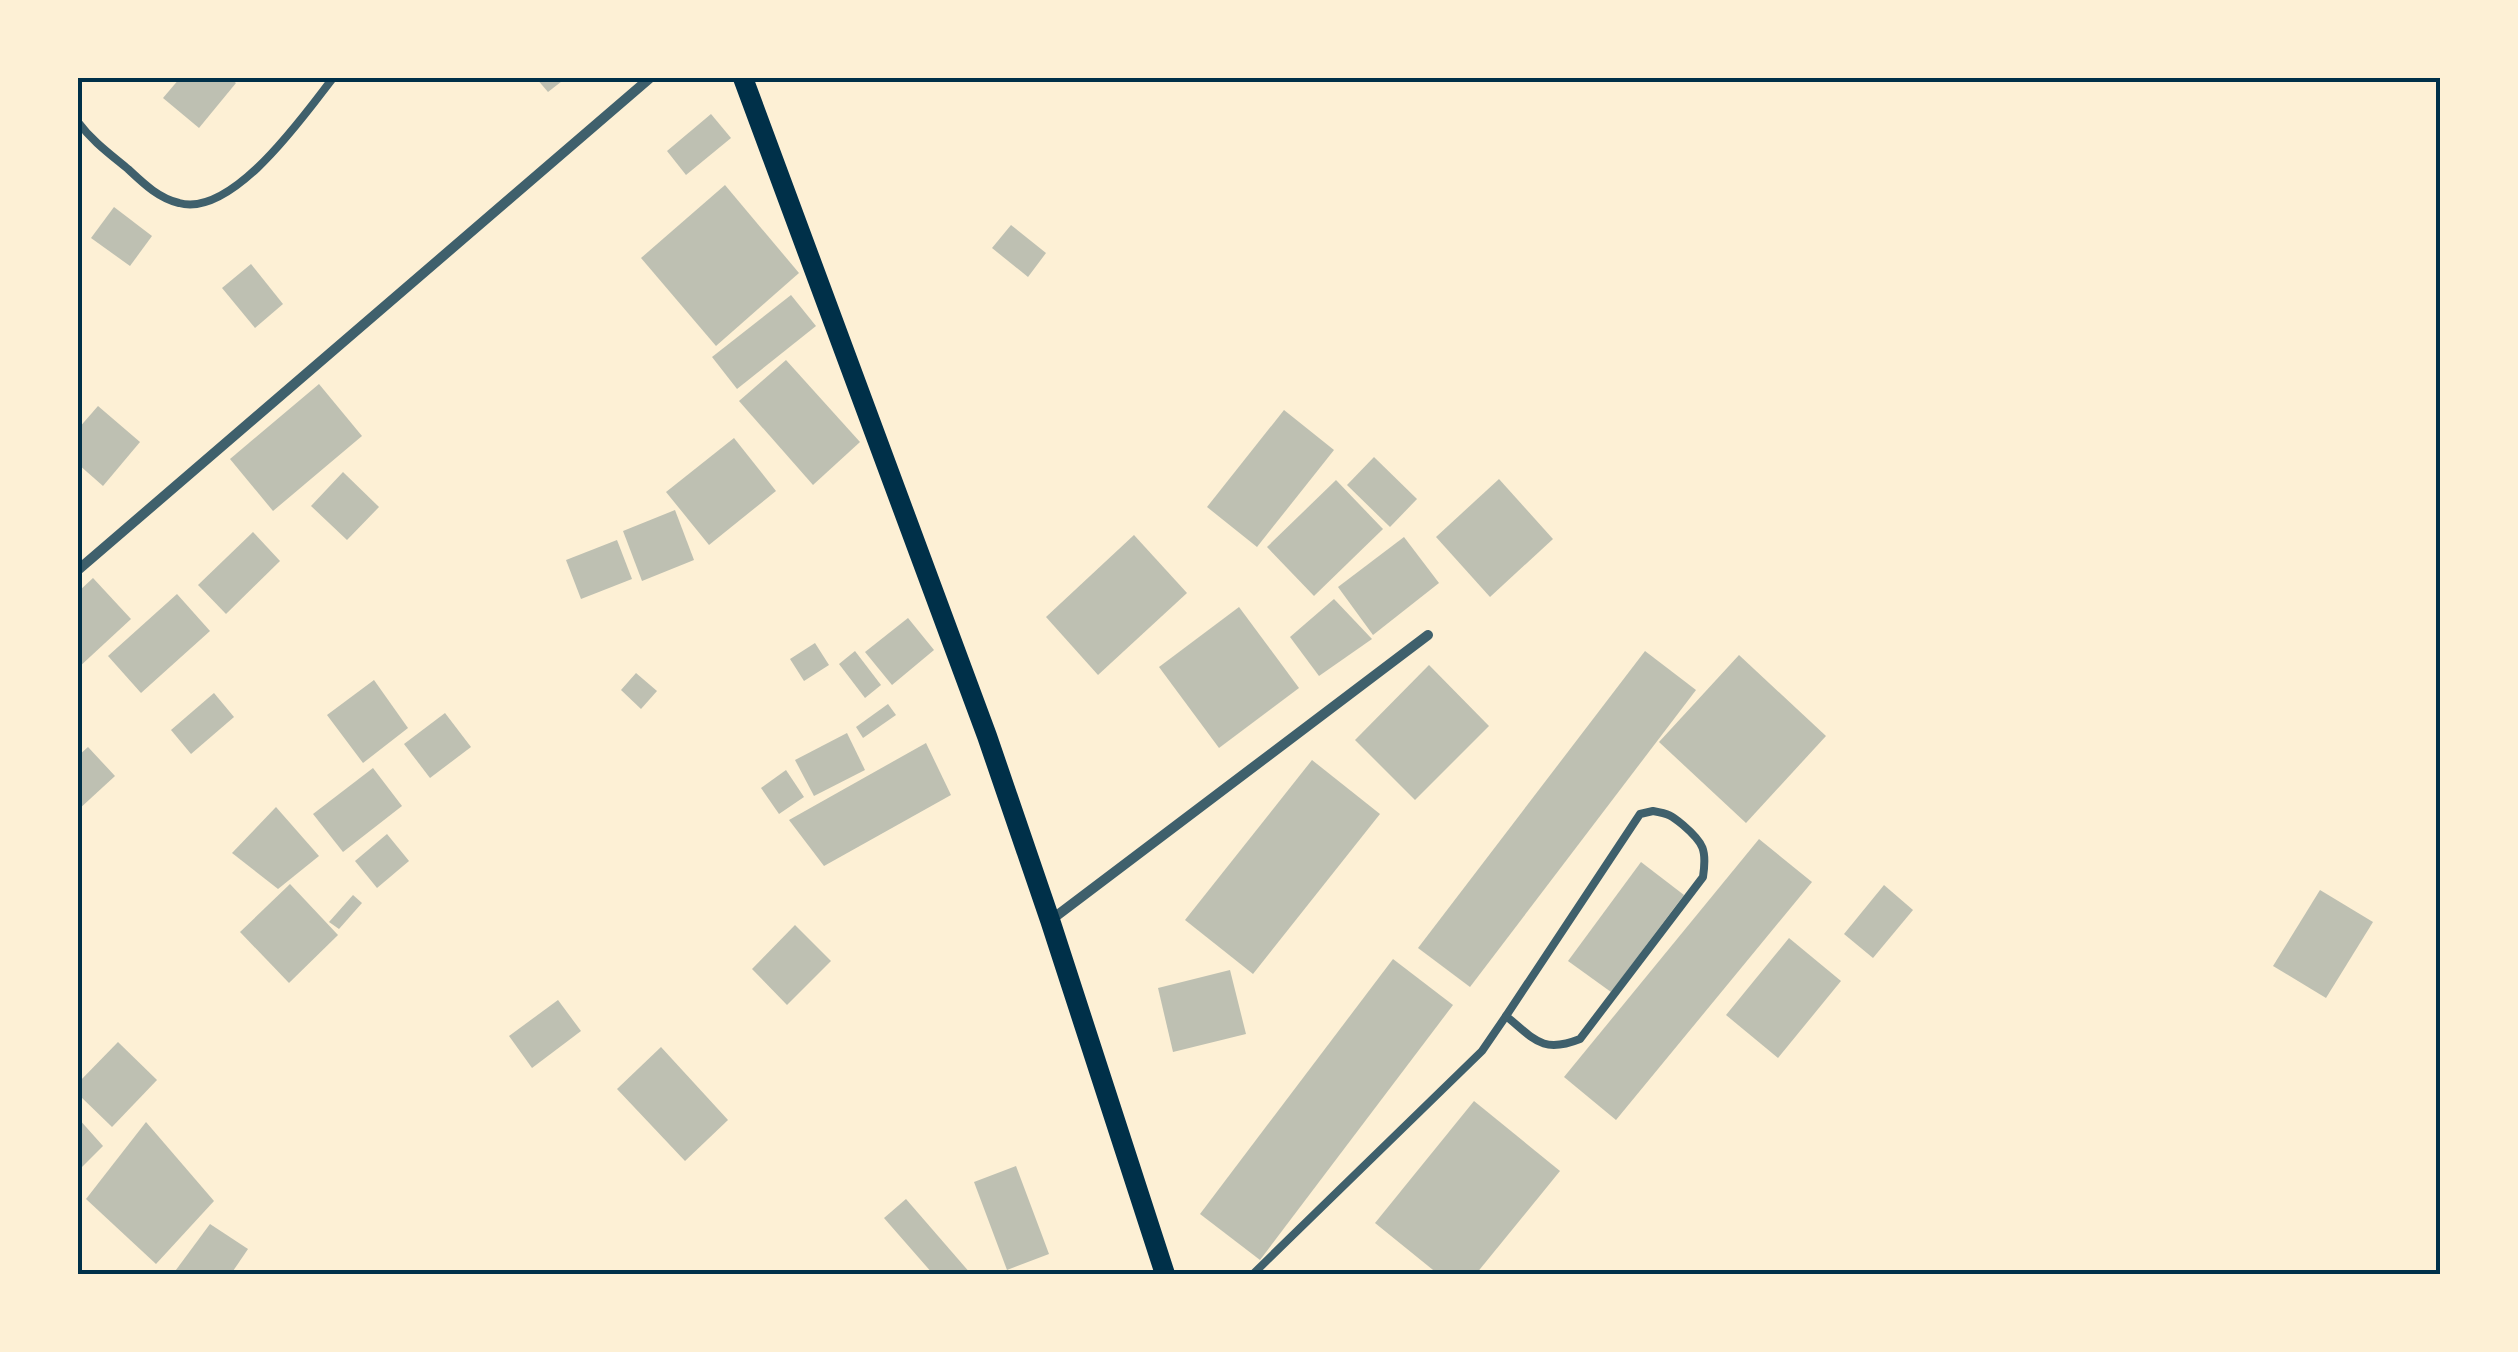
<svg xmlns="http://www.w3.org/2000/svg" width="2518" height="1352" viewBox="0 0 2518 1352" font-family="'DejaVu Sans',sans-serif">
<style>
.building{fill:#bec0b2}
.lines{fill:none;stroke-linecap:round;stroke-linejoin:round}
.service{stroke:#3f606c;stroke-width:8}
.minor{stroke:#3f606c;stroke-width:10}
.secondary{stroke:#003049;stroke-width:20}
.neatline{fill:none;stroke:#003049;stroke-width:4}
</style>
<rect width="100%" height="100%" fill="#fdf0d5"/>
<g class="building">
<path d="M 180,78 L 229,78 L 236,83 L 199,128 L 163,98 Z"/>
<path d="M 536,78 L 566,78 L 548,92 Z"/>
<path d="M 711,114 L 731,138 L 686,175 L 667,151 Z"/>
<path d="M 725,185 L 799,273 L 716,346 L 641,258 Z"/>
<path d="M 114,207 L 152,236 L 130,266 L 91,238 Z"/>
<path d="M 1011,225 L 1046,253 L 1028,277 L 992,248 Z"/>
<path d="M 251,264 L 283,304 L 255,328 L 222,288 Z"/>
<path d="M 791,295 L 816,326 L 737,389 L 712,357 Z"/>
<path d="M 786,360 L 860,442 L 813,485 L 739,401 Z"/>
<path d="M 319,384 L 362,436 L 273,511 L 230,459 Z"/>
<path d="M 98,406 L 140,442 L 103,486 L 78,464 L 78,429 Z"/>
<path d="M 1284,410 L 1334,450 L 1257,547 L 1207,507 Z"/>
<path d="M 734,438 L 776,491 L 709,545 L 666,492 Z"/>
<path d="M 1374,457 L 1417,499 L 1390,527 L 1347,485 Z"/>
<path d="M 343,472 L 379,507 L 347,540 L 311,506 Z"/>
<path d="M 1499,479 L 1553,539 L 1490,597 L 1436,537 Z"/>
<path d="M 1336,480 L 1383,529 L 1314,596 L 1267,547 Z"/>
<path d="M 675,510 L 694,560 L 642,581 L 623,531 Z"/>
<path d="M 253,532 L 280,561 L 226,614 L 198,585 Z"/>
<path d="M 1134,535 L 1187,593 L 1098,675 L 1046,617 Z"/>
<path d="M 1404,537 L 1439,583 L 1373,635 L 1338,587 Z"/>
<path d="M 617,540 L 632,579 L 581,599 L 566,560 Z"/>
<path d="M 93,578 L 131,619 L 78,668 L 78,592 Z"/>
<path d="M 177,594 L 210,631 L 141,693 L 108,656 Z"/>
<path d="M 1334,599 L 1372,639 L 1319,676 L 1290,637 Z"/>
<path d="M 1239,607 L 1299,688 L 1219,748 L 1159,667 Z"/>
<path d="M 908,618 L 934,650 L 892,685 L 865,652 Z"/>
<path d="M 815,643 L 829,665 L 804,681 L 790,659 Z"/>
<path d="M 855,651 L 881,685 L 865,698 L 839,664 Z"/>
<path d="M 1645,651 L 1696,690 L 1470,987 L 1418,948 Z"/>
<path d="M 1739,655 L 1826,736 L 1746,823 L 1659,742 Z"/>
<path d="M 1429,665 L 1489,726 L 1415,800 L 1355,740 Z"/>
<path d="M 636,673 L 657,691 L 641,709 L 621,690 Z"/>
<path d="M 374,680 L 408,728 L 363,763 L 327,715 Z"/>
<path d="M 214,693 L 234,717 L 191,754 L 171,730 Z"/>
<path d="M 888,704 L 896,715 L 863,738 L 856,727 Z"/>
<path d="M 445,713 L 471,747 L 430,778 L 404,744 Z"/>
<path d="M 847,733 L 865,770 L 814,796 L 795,760 Z"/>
<path d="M 926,743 L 951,795 L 824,866 L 789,820 Z"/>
<path d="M 88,747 L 115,776 L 78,810 L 78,756 Z"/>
<path d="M 1312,760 L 1380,814 L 1253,974 L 1185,920 Z"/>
<path d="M 373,768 L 402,806 L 343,852 L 313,814 Z"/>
<path d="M 786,770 L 804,797 L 779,814 L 761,788 Z"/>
<path d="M 276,807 L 319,856 L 278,889 L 232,853 Z"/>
<path d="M 387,834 L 409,861 L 377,888 L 355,861 Z"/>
<path d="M 1759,839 L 1812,882 L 1616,1120 L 1564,1077 Z"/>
<path d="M 1641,862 L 1684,895 L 1611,992 L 1568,961 Z"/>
<path d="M 290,884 L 338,935 L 289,983 L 240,932 Z"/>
<path d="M 1884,885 L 1913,910 L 1873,958 L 1844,934 Z"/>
<path d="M 2320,890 L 2373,922 L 2326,998 L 2273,966 Z"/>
<path d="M 353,895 L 362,903 L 339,929 L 329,922 Z"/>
<path d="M 795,925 L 831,961 L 787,1005 L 752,969 Z"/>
<path d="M 1789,938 L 1841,981 L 1778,1058 L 1726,1015 Z"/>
<path d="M 1393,959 L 1453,1005 L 1260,1260 L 1200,1214 Z"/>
<path d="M 1230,970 L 1246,1034 L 1173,1052 L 1158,988 Z"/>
<path d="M 558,1000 L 581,1031 L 532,1068 L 509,1036 Z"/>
<path d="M 118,1042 L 157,1080 L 112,1127 L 78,1094 L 78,1083 Z"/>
<path d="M 661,1047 L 728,1120 L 685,1161 L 617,1089 Z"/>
<path d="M 1474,1101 L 1560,1171 L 1476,1274 L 1438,1274 L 1375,1223 Z"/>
<path d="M 78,1118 L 103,1146 L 78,1171 Z"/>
<path d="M 146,1122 L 214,1201 L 156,1264 L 86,1199 Z"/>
<path d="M 1016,1166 L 1049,1254 L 1007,1270 L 974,1182 Z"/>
<path d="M 906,1199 L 971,1274 L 933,1274 L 884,1218 Z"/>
<path d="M 210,1224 L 248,1249 L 231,1274 L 173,1274 Z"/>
</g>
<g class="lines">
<g class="service">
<path d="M 78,122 C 92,141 110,154 128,169 C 143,183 158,198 179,203 C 233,218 304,115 333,78"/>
<path d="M 1653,811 C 1669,814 1671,815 1683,825 C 1704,843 1707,850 1703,877 L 1580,1039 C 1542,1054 1534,1039 1506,1016 L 1640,814 Z"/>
<path d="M 1253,1274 L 1482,1051 L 1506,1016"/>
</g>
<g class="minor">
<path d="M 78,570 L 650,78"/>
<path d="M 1051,920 L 1428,635"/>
</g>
<path class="secondary" d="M 743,78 L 987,736 L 1050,920 L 1165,1274"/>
</g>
<rect width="2518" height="1352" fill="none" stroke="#fdf0d5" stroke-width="160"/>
<rect x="80" y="80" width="2358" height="1192" class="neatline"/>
</svg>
